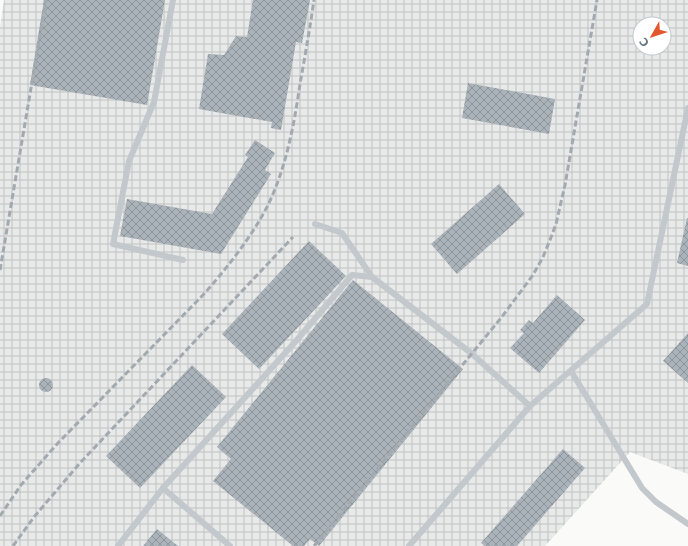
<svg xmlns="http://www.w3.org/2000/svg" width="688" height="546" viewBox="0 0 688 546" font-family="'DejaVu Sans',sans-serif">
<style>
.industrial{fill:url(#industrial-grid);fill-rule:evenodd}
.building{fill:url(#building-cross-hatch)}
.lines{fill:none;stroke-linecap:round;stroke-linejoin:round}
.lane{stroke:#c3c8cc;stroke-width:6}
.rail{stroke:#a2aab0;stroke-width:3;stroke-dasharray:6 3;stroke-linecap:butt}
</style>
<defs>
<pattern id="industrial-grid" width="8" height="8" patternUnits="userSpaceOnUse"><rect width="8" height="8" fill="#e8e9e9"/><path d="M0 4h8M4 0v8" fill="none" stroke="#c0c1c2"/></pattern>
<pattern id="building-cross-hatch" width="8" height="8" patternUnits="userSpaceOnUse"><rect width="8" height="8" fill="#aab3b9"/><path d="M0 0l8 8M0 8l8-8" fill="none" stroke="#8e969c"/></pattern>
</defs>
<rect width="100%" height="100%" fill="#fafaf8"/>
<path class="industrial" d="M 4,0 L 688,0 L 688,474 L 630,452 L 545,546 L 0,546 L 0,27 ZM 640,24 L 664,24 L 664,48 L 640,48 Z"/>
<g class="building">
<path d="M 44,0 L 165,0 L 147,105 L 30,85 Z"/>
<path d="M 253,0 L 310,0 L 302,43 L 296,42 L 281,130 L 271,128 L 272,122 L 199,109 L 208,54 L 224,55 L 236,36 L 247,37 Z"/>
<path d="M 468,83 L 555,99 L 549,134 L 462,118 Z"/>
<path d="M 255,140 L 275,153 L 265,170 L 271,174 L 221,254 L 120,236 L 127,199 L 212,214 L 248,157 L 245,155 Z"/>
<path d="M 499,184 L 525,214 L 457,274 L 431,244 Z"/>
<path d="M 687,218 L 688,218 L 688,266 L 677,263 Z"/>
<path d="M 309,241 L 346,276 L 259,369 L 222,334 Z"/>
<path d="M 353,280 L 463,369 L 319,546 L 310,539 L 304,546 L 293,546 L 213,481 L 231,459 L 217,447 Z"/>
<path d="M 557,295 L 585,320 L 539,373 L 510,348 L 524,333 L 520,330 L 529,320 L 533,323 Z"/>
<path d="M 688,333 L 688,383 L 663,361 Z"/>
<path d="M 192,365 L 226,397 L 140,488 L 106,456 Z"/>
<circle cx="46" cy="385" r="7"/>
<path d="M 563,449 L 585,468 L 517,546 L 485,546 L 481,543 Z"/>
<path d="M 157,529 L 178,546 L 143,546 Z"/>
</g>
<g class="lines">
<g class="lane">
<path d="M 173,0 L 154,102 L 129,161 L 113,244 L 183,260"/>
<path d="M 315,224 L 342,233 L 372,277 L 471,353 L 530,406 L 647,304 L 688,108"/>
<path d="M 571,371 L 642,488 L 656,502 L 688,524"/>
<path d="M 163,488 L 230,546"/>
<path d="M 118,546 L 163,488 L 296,341 L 352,275 L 372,277"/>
<path d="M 409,546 L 530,406"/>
</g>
<g class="rail">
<path d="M 0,270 L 46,0"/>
<path d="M 0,516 L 21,485 L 58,443 L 203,295 C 227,268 250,239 267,207 C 286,169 294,125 300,84 C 305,56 310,28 314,0"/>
<path d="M 13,546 L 34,517 L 80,463 L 293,237"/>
<path d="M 314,546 L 501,318 L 533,275 L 543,257 L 550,240 L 556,224 L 565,185 L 597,0"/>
</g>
</g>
<g transform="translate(652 36) rotate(231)"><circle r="19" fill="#ffffff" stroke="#c1c8cd"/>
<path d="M0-3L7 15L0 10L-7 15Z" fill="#e4572e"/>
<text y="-6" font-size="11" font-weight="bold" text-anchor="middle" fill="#657683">С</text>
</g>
</svg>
